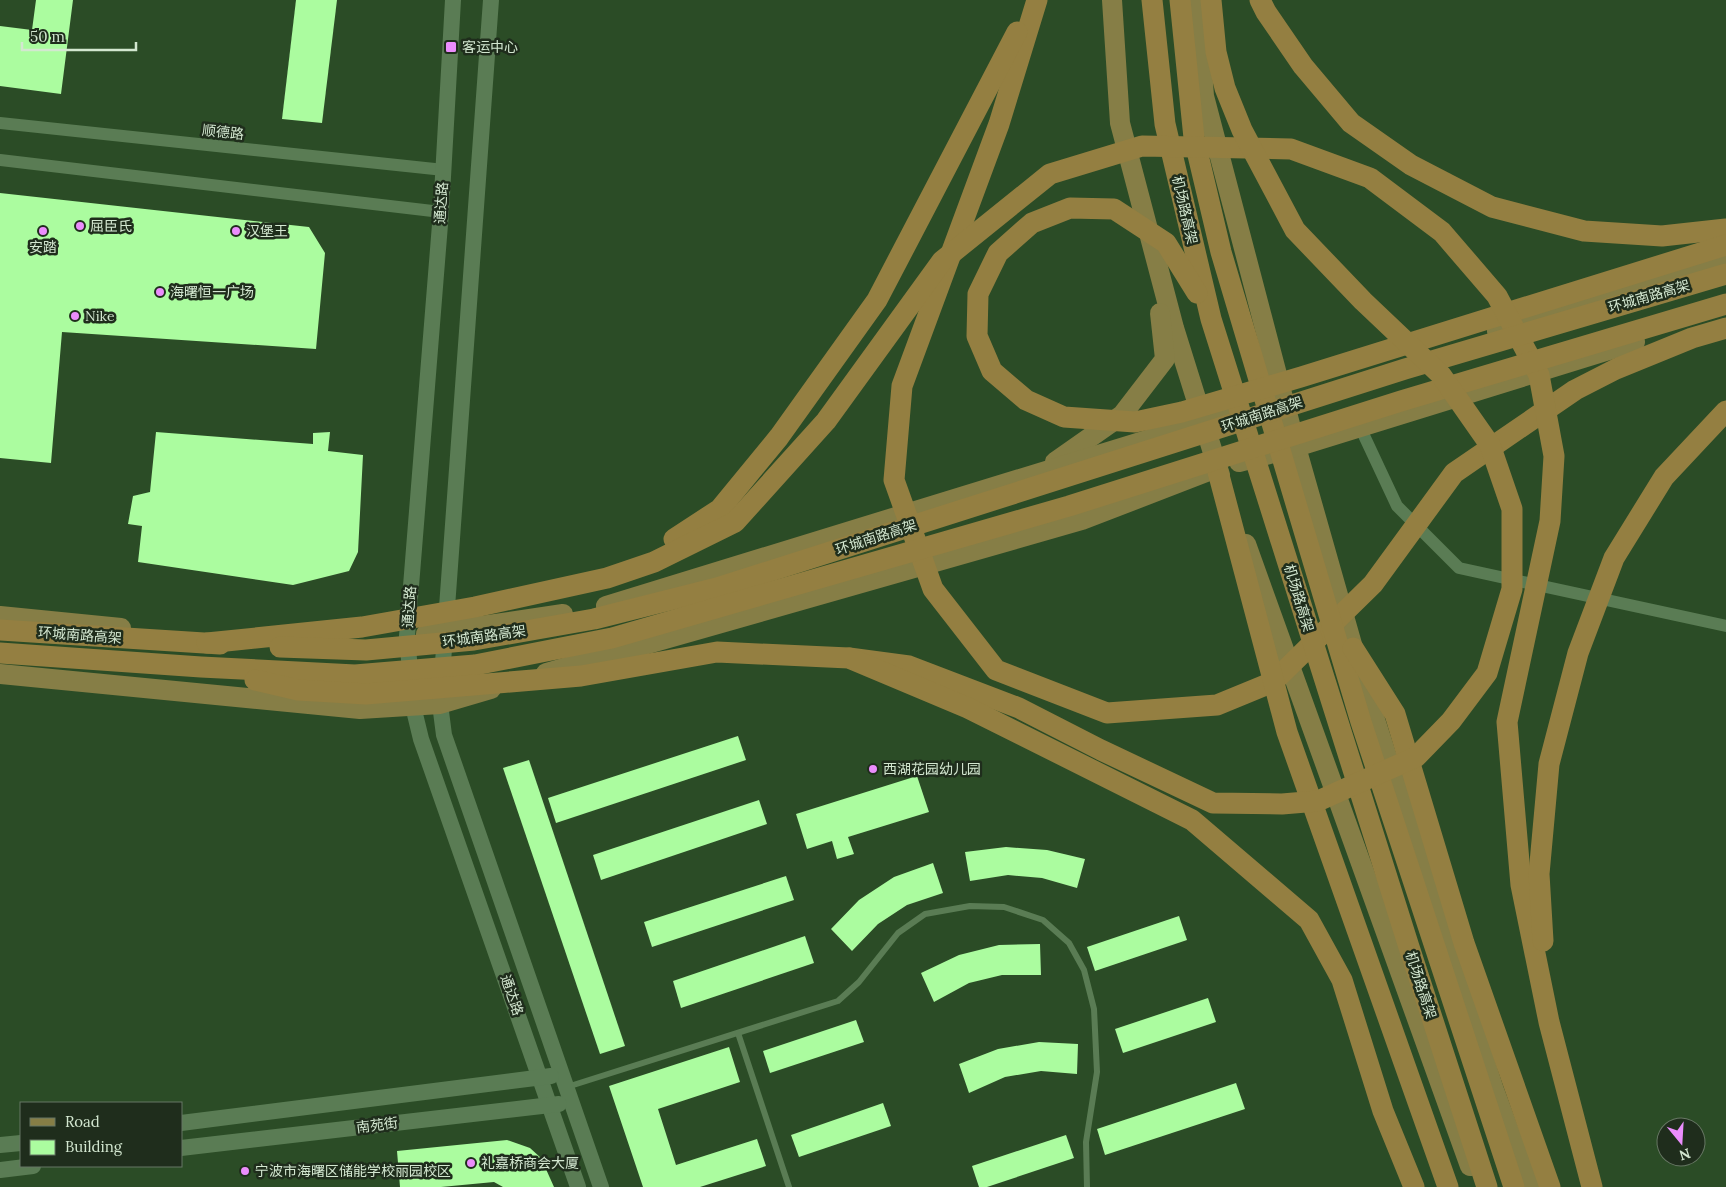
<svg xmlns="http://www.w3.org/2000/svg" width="1726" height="1187" viewBox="0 0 1726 1187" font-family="Lora,'Noto Sans SC',serif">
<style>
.building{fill:#abfc9f}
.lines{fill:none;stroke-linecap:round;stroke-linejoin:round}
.service{stroke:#5a7c54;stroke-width:6}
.minor{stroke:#5a7c54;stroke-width:12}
.tertiary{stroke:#5a7c54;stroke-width:16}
.primary{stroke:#867e46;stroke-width:20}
.trunk{stroke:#947f41;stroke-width:21}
.poi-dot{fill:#eb8dfc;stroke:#1f2d1c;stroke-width:2}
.labels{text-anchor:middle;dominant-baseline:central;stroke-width:5;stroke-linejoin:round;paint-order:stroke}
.poi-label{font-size:14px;fill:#d3e7d0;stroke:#1f2d1c;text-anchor:start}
.street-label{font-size:14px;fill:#d3e7d0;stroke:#1f2d1c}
</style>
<rect width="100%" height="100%" fill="#2b4c26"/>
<g class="building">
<path d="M 36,0 L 73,0 L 61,94 L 0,86 L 0,26 L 32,30 Z"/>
<path d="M 296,0 L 337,0 L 322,123 L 282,119 Z"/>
<path d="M 0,193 L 309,227 L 325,253 L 316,349 L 62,332 L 51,463 L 0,458 Z"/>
<path d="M 156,432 L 313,444 L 313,433 L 330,432 L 328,451 L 363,455 L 358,552 L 349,571 L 293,585 L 138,562 L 142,526 L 128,524 L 133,496 L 150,492 Z"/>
<path d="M 738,736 L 746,760 L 556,823 L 548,798 Z"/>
<path d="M 529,760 L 625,1046 L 600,1054 L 503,768 Z"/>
<path d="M 917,776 L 929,812 L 848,837 L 854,854 L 837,859 L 832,841 L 807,849 L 796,814 Z"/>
<path d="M 759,800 L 767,824 L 601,880 L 593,855 Z"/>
<path d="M 1006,847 L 1047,850 L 1085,859 L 1077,888 L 1042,878 L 1008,875 L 970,881 L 965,852 Z"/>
<path d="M 933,863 L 943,893 L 907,905 L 878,924 L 852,951 L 831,929 L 859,900 L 894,877 Z"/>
<path d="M 786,876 L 794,900 L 652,947 L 644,922 Z"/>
<path d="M 1179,916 L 1187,940 L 1095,971 L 1087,947 Z"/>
<path d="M 805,936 L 814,963 L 681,1008 L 673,981 Z"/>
<path d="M 1040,944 L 1041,975 L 1002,975 L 969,983 L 934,1002 L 921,973 L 959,955 L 999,945 Z"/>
<path d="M 1208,998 L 1216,1022 L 1123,1053 L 1115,1029 Z"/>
<path d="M 856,1020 L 864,1042 L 770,1073 L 763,1051 Z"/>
<path d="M 1039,1042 L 1078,1044 L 1077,1074 L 1041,1071 L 1005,1077 L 969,1093 L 959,1064 L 998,1049 Z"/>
<path d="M 729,1047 L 740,1082 L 658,1109 L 676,1165 L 757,1139 L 766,1166 L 700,1187 L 643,1187 L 609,1086 Z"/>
<path d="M 1236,1083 L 1245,1109 L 1105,1155 L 1097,1129 Z"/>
<path d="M 883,1103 L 891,1126 L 799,1157 L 791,1135 Z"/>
<path d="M 1066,1135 L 1074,1158 L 987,1187 L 979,1187 L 972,1166 Z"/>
<path d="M 507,1140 L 530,1148 L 541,1158 L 554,1187 L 503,1187 L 494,1182 L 441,1187 L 400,1187 L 397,1151 Z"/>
</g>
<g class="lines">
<g class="service">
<path d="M 738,1033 L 789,1187"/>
<path d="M 567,1087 L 838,1001 L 859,982 L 898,933 L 925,914 L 970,906 L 1004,907 L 1043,920 L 1069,943 L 1084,970 L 1094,1009 L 1097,1072 L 1086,1142 L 1087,1187"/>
</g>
<g class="minor">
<path d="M 0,123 L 444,170"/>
<path d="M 0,160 L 441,212"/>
<path d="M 1360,427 L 1397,506 L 1459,568 L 1726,626"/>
</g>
<g class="tertiary">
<path d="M 453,0 L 441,212 L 407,636 L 413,706 L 421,739 L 578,1187"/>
<path d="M 491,0 L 440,704 L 444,735 L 601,1187"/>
<path d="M 181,1123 L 551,1076"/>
<path d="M 0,1145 L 21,1143"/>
<path d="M 181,1148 L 559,1104"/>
<path d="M 0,1170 L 33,1166"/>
</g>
<g class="primary">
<path d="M 1112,0 L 1120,123 L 1174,328 L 1220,475"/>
<path d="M 1197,0 L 1204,96 L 1296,447 L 1361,676 L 1494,1090 L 1530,1187"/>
<path d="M 1497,331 L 1726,258"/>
<path d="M 1055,462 L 1122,415 L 1165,359 L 1160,313"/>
<path d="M 1239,462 L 1296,447 L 1635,342"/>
<path d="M 1246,544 L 1470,1166"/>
<path d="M 606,606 L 1238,412"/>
<path d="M 0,616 L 121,628"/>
<path d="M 426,634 L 563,614"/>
<path d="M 546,673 L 1082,520 L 1209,471"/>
<path d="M 0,674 L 360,709 L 440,704 L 491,689"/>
</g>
<g class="trunk">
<path d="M 1037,0 L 999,124 L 902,386 L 894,480 L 933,589 L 996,670 L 1107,713 L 1217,705 L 1273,682 L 1373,584 L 1454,473 L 1575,390 L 1616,369 L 1692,338 L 1726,328"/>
<path d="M 1152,0 L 1165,124 L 1211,319 L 1409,947 L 1487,1187"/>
<path d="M 1180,0 L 1194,138 L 1221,252 L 1361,722 L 1514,1187"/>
<path d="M 1260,0 L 1266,12 L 1303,66 L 1351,123 L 1411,165 L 1492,207 L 1584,231 L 1662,236 L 1726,229"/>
<path d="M 1197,293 L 1166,243 L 1114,209 L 1070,208 L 1032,223 L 998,253 L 978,294 L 977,336 L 992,371 L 1026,400 L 1064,417 L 1135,422 L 1182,412 L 1301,377 L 1726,245"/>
<path d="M 1217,468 L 1287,732 L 1448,1187"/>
<path d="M 674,539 L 720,509 L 779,437 L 877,300 L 1017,32"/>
<path d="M 0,630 L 220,644"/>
<path d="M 207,643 L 362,627 L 475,607 L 607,578 L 654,562 L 735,522 L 826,421 L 942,261 L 1050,174 L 1142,146 L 1291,149 L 1370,178 L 1442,232 L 1497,296 L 1539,375 L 1554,456 L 1550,521 L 1507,722 L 1521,885 L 1549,1022 L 1592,1187"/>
<path d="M 280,647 L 366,650 L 474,640 L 594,619 L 717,588 L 1405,369 L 1726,274"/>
<path d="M 1353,648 L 1395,714 L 1464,943 L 1550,1187"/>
<path d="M 0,653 L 201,667 L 355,675 L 475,665 L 612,638 L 1069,506 L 1401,401 L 1726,304"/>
<path d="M 849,658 L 909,666 L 1019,708 L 1101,750 L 1213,803 L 1282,804 L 1318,801 L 1416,757 L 1451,721 L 1487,673 L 1512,589 L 1512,509 L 1490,445 L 1441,375 L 1363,301 L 1295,230 L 1242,130 L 1225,88 L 1216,52 L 1211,0"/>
<path d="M 255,680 L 298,690 L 366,694 L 581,676 L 717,652 L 849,658 L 968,708 L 1192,820 L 1309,920 L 1342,980 L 1383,1111 L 1414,1187"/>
<path d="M 1543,941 L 1539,874 L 1549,764 L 1578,653 L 1614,558 L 1664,477 L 1726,411"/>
</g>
</g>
<g class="poi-dot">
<rect x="445" y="41" width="12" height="12" rx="2.5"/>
<circle cx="80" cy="226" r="5"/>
<circle cx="43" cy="231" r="5"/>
<circle cx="236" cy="231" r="5"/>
<circle cx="160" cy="292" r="5"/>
<circle cx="75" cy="316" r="5"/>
<circle cx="873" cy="769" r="5"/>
<circle cx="471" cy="1163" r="5"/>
<circle cx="245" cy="1171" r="5"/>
</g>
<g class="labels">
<g class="poi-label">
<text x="462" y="47">客运中心</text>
<text x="90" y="226">屈臣氏</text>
<text x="246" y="231">汉堡王</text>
<text x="43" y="247" text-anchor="middle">安踏</text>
<text x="170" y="292">海曙恒一广场</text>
<text x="85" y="316">Nike</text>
<text x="883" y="769">西湖花园幼儿园</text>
<text x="481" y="1163">礼嘉桥商会大厦</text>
<text x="255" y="1171">宁波市海曙区储能学校丽园校区</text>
</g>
<g class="street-label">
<text transform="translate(223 132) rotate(6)">顺德路</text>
<text transform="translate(441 203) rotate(-86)">通达路</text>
<text transform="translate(1185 210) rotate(77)">机场路高架</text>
<text transform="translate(1649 296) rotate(-16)">环城南路高架</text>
<text transform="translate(1262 414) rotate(-18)">环城南路高架</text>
<text transform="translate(876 537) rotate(-18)">环城南路高架</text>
<text transform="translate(1299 598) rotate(73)">机场路高架</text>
<text transform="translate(409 607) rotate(-86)">通达路</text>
<text transform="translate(80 635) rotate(4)">环城南路高架</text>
<text transform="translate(484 636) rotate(-8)">环城南路高架</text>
<text transform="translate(1421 985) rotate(72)">机场路高架</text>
<text transform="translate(512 995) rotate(71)">通达路</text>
<text transform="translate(377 1125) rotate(-7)">南苑街</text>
</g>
</g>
<rect x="20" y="1102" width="162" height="65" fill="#1f2d1c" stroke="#677764"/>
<rect x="30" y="1118" width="25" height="8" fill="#867e46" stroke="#677764"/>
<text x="65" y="1127" font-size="15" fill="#d3e7d0">Road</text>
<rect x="30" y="1140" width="25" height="15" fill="#abfc9f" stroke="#677764"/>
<text x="65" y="1152" font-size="15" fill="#d3e7d0">Building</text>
<g transform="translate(1681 1142) rotate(162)"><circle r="24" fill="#1f2d1c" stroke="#677764"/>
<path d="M0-4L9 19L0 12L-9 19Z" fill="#eb8dfc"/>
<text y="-8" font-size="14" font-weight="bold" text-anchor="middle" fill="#d3e7d0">N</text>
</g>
<path d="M22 42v8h114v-8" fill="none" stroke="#d3e7d0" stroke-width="2.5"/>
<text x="30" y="42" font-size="15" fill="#d3e7d0" stroke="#1f2d1c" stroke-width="4" paint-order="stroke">50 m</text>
</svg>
